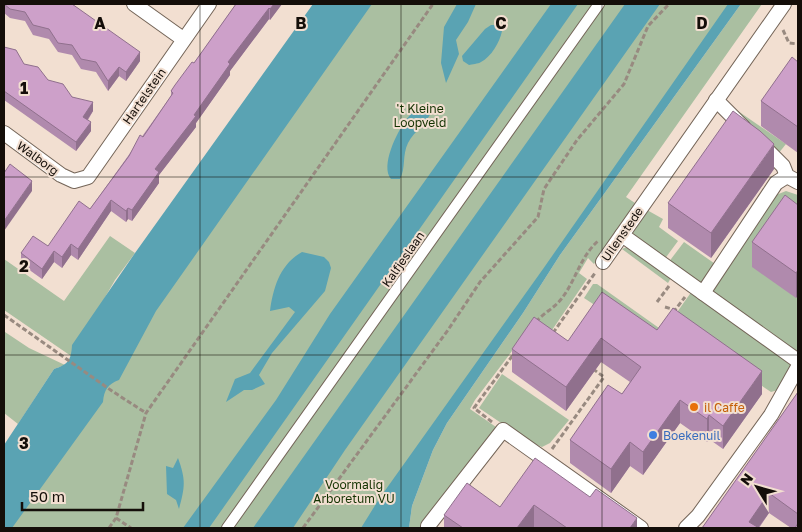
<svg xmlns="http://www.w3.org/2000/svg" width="802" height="532" viewBox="0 0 802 532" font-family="'Golos Text',sans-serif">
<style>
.green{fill:#aabfa1}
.water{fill:#5aa3b3}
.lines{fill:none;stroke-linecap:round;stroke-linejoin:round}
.pedestrian-casing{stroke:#746558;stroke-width:12}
.minor-casing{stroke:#746558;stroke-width:16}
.path{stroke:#988a80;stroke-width:3;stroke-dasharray:5 2.5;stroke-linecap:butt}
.pedestrian{stroke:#fff;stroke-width:10}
.minor{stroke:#fff;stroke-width:14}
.wall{fill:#b08aad}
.shaded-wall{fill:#90708d}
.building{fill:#cda0c9;stroke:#90708d}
.grid{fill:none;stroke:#140e09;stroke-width:1;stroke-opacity:0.55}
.food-dot{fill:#e8710a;stroke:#f2dfd1;stroke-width:2}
.shop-dot{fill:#3f7fe0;stroke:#f2dfd1;stroke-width:2}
.labels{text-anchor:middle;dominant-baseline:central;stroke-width:4;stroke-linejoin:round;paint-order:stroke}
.street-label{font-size:12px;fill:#140e09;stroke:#f2dfd1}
.park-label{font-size:12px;fill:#133200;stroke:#f2dfd1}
.food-label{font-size:12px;fill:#c56008;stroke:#f2dfd1;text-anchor:start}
.shop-label{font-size:12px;fill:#366cbe;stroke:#f2dfd1;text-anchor:start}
.grid-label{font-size:16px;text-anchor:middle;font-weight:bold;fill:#140e09;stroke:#f2dfd1;stroke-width:4;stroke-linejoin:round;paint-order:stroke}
</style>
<rect width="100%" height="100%" fill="#f2dfd1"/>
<g class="green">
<path d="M 369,4 L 627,4 L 258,528 L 7,528 L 148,318 Z"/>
<path d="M 658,4 L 730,4 L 367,528 L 289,528 Z"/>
<path d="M 741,4 L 762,4 L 626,197 L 635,203 L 594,264 L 588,258 L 579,273 L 587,279 L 550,333 L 534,322 L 475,400 L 470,409 L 496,427 L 425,526 L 425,528 L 409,528 L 412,506 L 433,450 L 447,423 L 523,313 L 560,255 Z"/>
<path d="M 738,111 L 786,144 L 778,154 L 735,115 Z"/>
<path d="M 786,191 L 798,195 L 798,353 L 713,296 L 713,288 L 776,195 Z"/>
<path d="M 647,210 L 663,219 L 659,227 L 678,241 L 664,260 L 637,241 L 632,231 Z"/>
<path d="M 110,236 L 135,253 L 115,280 L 71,356 L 4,310 L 4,259 L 64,301 Z"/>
<path d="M 684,242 L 718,266 L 700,286 L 668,263 Z"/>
<path d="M 629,246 L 672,276 L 668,283 L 622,249 Z"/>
<path d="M 593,284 L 597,284 L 659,328 L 654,344 L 584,298 Z"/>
<path d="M 692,291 L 790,360 L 791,368 L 778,390 L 771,392 L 715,354 L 673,318 Z"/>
<path d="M 5,332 L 29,348 L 65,365 L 54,369 L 18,424 L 4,413 L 4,335 Z"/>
<path d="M 502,374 L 569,420 L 550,443 L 542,447 L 526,440 L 479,408 Z"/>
</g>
<g class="water">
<path d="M 313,4 L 372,4 L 156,311 L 119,380 C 108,384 104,390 103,402 L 12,528 L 4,528 L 4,445 L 54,369 C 69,364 71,360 72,345 L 135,253 Z"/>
<path d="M 457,4 L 476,4 L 468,22 L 456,40 L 459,54 L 446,83 L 441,63 L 444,27 Z"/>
<path d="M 551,4 L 578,4 L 209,528 L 183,528 L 276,400 L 330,314 Z"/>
<path d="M 625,4 L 660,4 L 345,450 L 293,528 L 253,528 Z"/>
<path d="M 728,4 L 741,4 L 560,255 L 523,313 L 447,423 L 433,450 L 412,506 L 409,528 L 361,528 L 379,499 L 543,269 Z"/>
<path d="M 491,25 L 498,25 L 502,31 C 500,42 491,57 481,62 C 478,64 472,64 469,65 L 463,61 L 462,56 L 485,29 Z"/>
<path d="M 421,107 L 432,110 C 427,124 414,131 408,143 C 402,155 406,168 400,179 L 391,179 C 380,166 397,132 406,120 C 410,114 415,111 421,107 Z"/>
<path d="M 302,252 L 324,257 L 329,262 L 331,268 L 325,291 L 272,353 L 259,375 L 265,384 L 252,390 L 244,390 L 226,402 L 235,379 L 250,373 L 295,312 L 289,307 L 270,311 C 273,288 280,264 302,252 Z"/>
<path d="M 178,458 C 186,480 185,487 179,509 L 176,500 L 167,494 L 166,466 L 173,468 Z"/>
</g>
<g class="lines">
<g class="pedestrian-casing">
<path id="pedestrian" d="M 227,528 L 599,4"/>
</g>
<g class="minor-casing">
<g id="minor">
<path d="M 134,4 L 183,39"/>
<path d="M 716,100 L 744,128"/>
<path d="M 4,133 L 61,175 L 74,181 L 88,177 L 209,4"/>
<path d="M 761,144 L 783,166 L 787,176 L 798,182"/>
<path d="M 622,235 L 798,361"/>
<path d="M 603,262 L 784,4"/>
<path d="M 703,293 L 776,183 L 787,176"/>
<path d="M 428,528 L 428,526 L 503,430 L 641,528"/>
<path d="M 686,528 L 698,516 L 771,415 L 798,367"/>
</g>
</g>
<g class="path">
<path d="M 783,30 L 789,43 L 798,44"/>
<path d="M 657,302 L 669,286"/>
<path d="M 665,307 L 675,310 L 685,297"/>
<path d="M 4,315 L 112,391 L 146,413"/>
<path d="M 536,322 C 543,313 555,308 562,298 C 576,280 580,257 598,241"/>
<path d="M 553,333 L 595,273"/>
<path d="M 492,422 L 474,408 L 513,355"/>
<path d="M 552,449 L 604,377 L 593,369"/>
<path d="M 116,518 L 131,528"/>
<path d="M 109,528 L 116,518 L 146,413 L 433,4"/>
<path d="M 303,528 L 448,330 L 480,282 L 538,217 L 544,189 L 577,140 L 624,84 L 648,26 L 669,4"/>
</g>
<use href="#pedestrian" class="pedestrian"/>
<use href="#minor" class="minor"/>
</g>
<g class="wall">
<path d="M 4,4 L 72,4 L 140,61 L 126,81 L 119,76 L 108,91 L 96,72 L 81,69 L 72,55 L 58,52 L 49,39 L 33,35 L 25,21 L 10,18 L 4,13 Z"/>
<path d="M 236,4 L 282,4 L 270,20 L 269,19 L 230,71 L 230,75 L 196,123 L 196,127 L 159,175 L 159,183 L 132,221 L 128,219 L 126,222 L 111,211 L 78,260 L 71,255 L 62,268 L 54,262 L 42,279 L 21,264 L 21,253 L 48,246 L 90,209 L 171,96 L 171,91 L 194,63 Z"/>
<path d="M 4,47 L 24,64 L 93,111 L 88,120 L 91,131 L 76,151 L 4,100 Z"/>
<path d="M 798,62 L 798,153 L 761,126 L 761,101 Z"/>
<path d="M 774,169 L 711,258 L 668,228 L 668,203 Z"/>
<path d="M 798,205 L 798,295 L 796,298 L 752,267 L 752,242 Z"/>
<path d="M 657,330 L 762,394 L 723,449 L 709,439 L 707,442 L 680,423 L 643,475 L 630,466 L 611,493 L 570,463 L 570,440 L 622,394 L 630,382 L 601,362 L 566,411 L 512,372 L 512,349 L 568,341 Z"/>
<path d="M 798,392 L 798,528 L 791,528 L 769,513 L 759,528 L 702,528 Z"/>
<path d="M 590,497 L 637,528 L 444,528 L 444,515 L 500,507 Z"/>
</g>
<g class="shaded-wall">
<path d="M 274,4 L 282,4 L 270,20 L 270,9 Z"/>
<path d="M 269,8 L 269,19 L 230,71 L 230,75 L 196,123 L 196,127 L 159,175 L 159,183 L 132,221 L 132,210 L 155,169 L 194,115 L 228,62 Z"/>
<path d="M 140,52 L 140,61 L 126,81 L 126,72 Z"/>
<path d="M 119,67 L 119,76 L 108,91 L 108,81 Z"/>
<path d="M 93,102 L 93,111 L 83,126 L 83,117 Z"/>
<path d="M 91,122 L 91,131 L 76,151 L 76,142 Z"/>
<path d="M 774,144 L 774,169 L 711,258 L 711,233 Z"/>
<path d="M 32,181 L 32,191 L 4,231 L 4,221 Z"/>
<path d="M 111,200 L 111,211 L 78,260 L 78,249 Z"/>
<path d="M 128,208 L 128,219 L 126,222 L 126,211 Z"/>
<path d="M 71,244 L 71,255 L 62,268 L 62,257 Z"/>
<path d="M 54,251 L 54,262 L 42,279 L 42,269 Z"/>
<path d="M 798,270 L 798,295 L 796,298 L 796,273 Z"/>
<path d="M 601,338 L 601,362 L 566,411 L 566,387 Z"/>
<path d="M 762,371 L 762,394 L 723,449 L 723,426 Z"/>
<path d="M 680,400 L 680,423 L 643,475 L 643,452 Z"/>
<path d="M 709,415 L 709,439 L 707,442 L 707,419 Z"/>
<path d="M 630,442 L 630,466 L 611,493 L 611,469 Z"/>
<path d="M 769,493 L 769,513 L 758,528 L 749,522 Z"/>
<path d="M 534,505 L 534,528 L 517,528 Z"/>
<path d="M 637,518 L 637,528 L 630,528 Z"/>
</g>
<g class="building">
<path d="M 4,4 L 72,4 L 140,52 L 126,72 L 119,67 L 108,81 L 96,62 L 81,59 L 72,45 L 58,43 L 49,29 L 33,25 L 25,12 L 10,9 Z"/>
<path d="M 236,4 L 274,4 L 270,9 L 269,8 L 228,62 L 230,64 L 194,115 L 196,116 L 155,169 L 159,172 L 132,210 L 128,208 L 126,211 L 111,200 L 78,249 L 71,244 L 62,257 L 54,251 L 42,269 L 21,253 L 33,236 L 48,246 L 79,201 L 90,209 L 129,156 L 140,135 L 143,137 L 173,93 L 171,91 L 175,85 L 192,62 L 194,63 Z"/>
<path d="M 4,47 L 16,50 L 24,64 L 38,67 L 48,80 L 63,84 L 72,97 L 93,102 L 83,117 L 91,122 L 76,142 L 4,91 Z"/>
<path d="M 792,57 L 798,62 L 798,127 L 761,101 Z"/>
<path d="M 733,111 L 760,131 L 774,144 L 711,233 L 668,203 Z"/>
<path d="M 10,164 L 32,181 L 4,221 L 4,173 Z"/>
<path d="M 785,195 L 798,205 L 798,270 L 796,273 L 752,242 Z"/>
<path d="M 602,292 L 657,330 L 673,308 L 762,371 L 723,426 L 709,415 L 707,419 L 680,400 L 643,452 L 630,442 L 611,469 L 570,440 L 608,385 L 622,394 L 641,367 L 601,338 L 566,387 L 512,349 L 534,317 L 568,341 Z"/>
<path d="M 798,392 L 798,514 L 769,493 L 749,522 L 759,528 L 702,528 Z"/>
<path d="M 535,458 L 590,497 L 596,489 L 637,518 L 630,528 L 567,528 L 534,505 L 517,528 L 463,528 L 444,515 L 467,483 L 500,507 Z"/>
<path d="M 798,523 L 798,528 L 795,528 Z"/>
</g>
<path class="grid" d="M 200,4 L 200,528M 401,4 L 401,528M 602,4 L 602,528M 4,177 L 798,177M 4,355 L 798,355"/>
<circle class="food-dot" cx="694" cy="407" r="5"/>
<circle class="shop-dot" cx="653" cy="435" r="5"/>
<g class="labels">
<g class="street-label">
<text transform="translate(144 96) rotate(-55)">Hartelstein</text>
<text transform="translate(38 158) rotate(36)">Walborg</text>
<text transform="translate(622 234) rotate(-55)">Uilenstede</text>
<text transform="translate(403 259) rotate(-55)">Kalfjeslaan</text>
</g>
<g class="park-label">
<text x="420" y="108">'t Kleine<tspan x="420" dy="14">Loopveld</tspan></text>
<text x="354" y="484">Voormalig<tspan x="354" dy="14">Arboretum VU</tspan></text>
</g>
<g class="food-label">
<text x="704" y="407">il Caffe</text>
</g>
<g class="shop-label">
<text x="663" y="435">Boekenuil</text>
</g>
</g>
<g class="grid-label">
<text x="100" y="29">A</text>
<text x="301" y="29">B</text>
<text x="501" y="29">C</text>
<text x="702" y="29">D</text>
<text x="24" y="94">1</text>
<text x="24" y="272">2</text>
<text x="24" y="449">3</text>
</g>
<rect width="802" height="532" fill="none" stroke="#140e09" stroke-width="10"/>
<g transform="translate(757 487) rotate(307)" stroke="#f2dfd1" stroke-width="4" paint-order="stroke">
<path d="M0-4L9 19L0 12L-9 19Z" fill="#140e09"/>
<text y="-8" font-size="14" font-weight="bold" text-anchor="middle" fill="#140e09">N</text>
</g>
<path d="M22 502v8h121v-8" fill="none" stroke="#140e09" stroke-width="2.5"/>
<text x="30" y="502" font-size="15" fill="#140e09" stroke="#f2dfd1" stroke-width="4" paint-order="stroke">50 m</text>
</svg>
